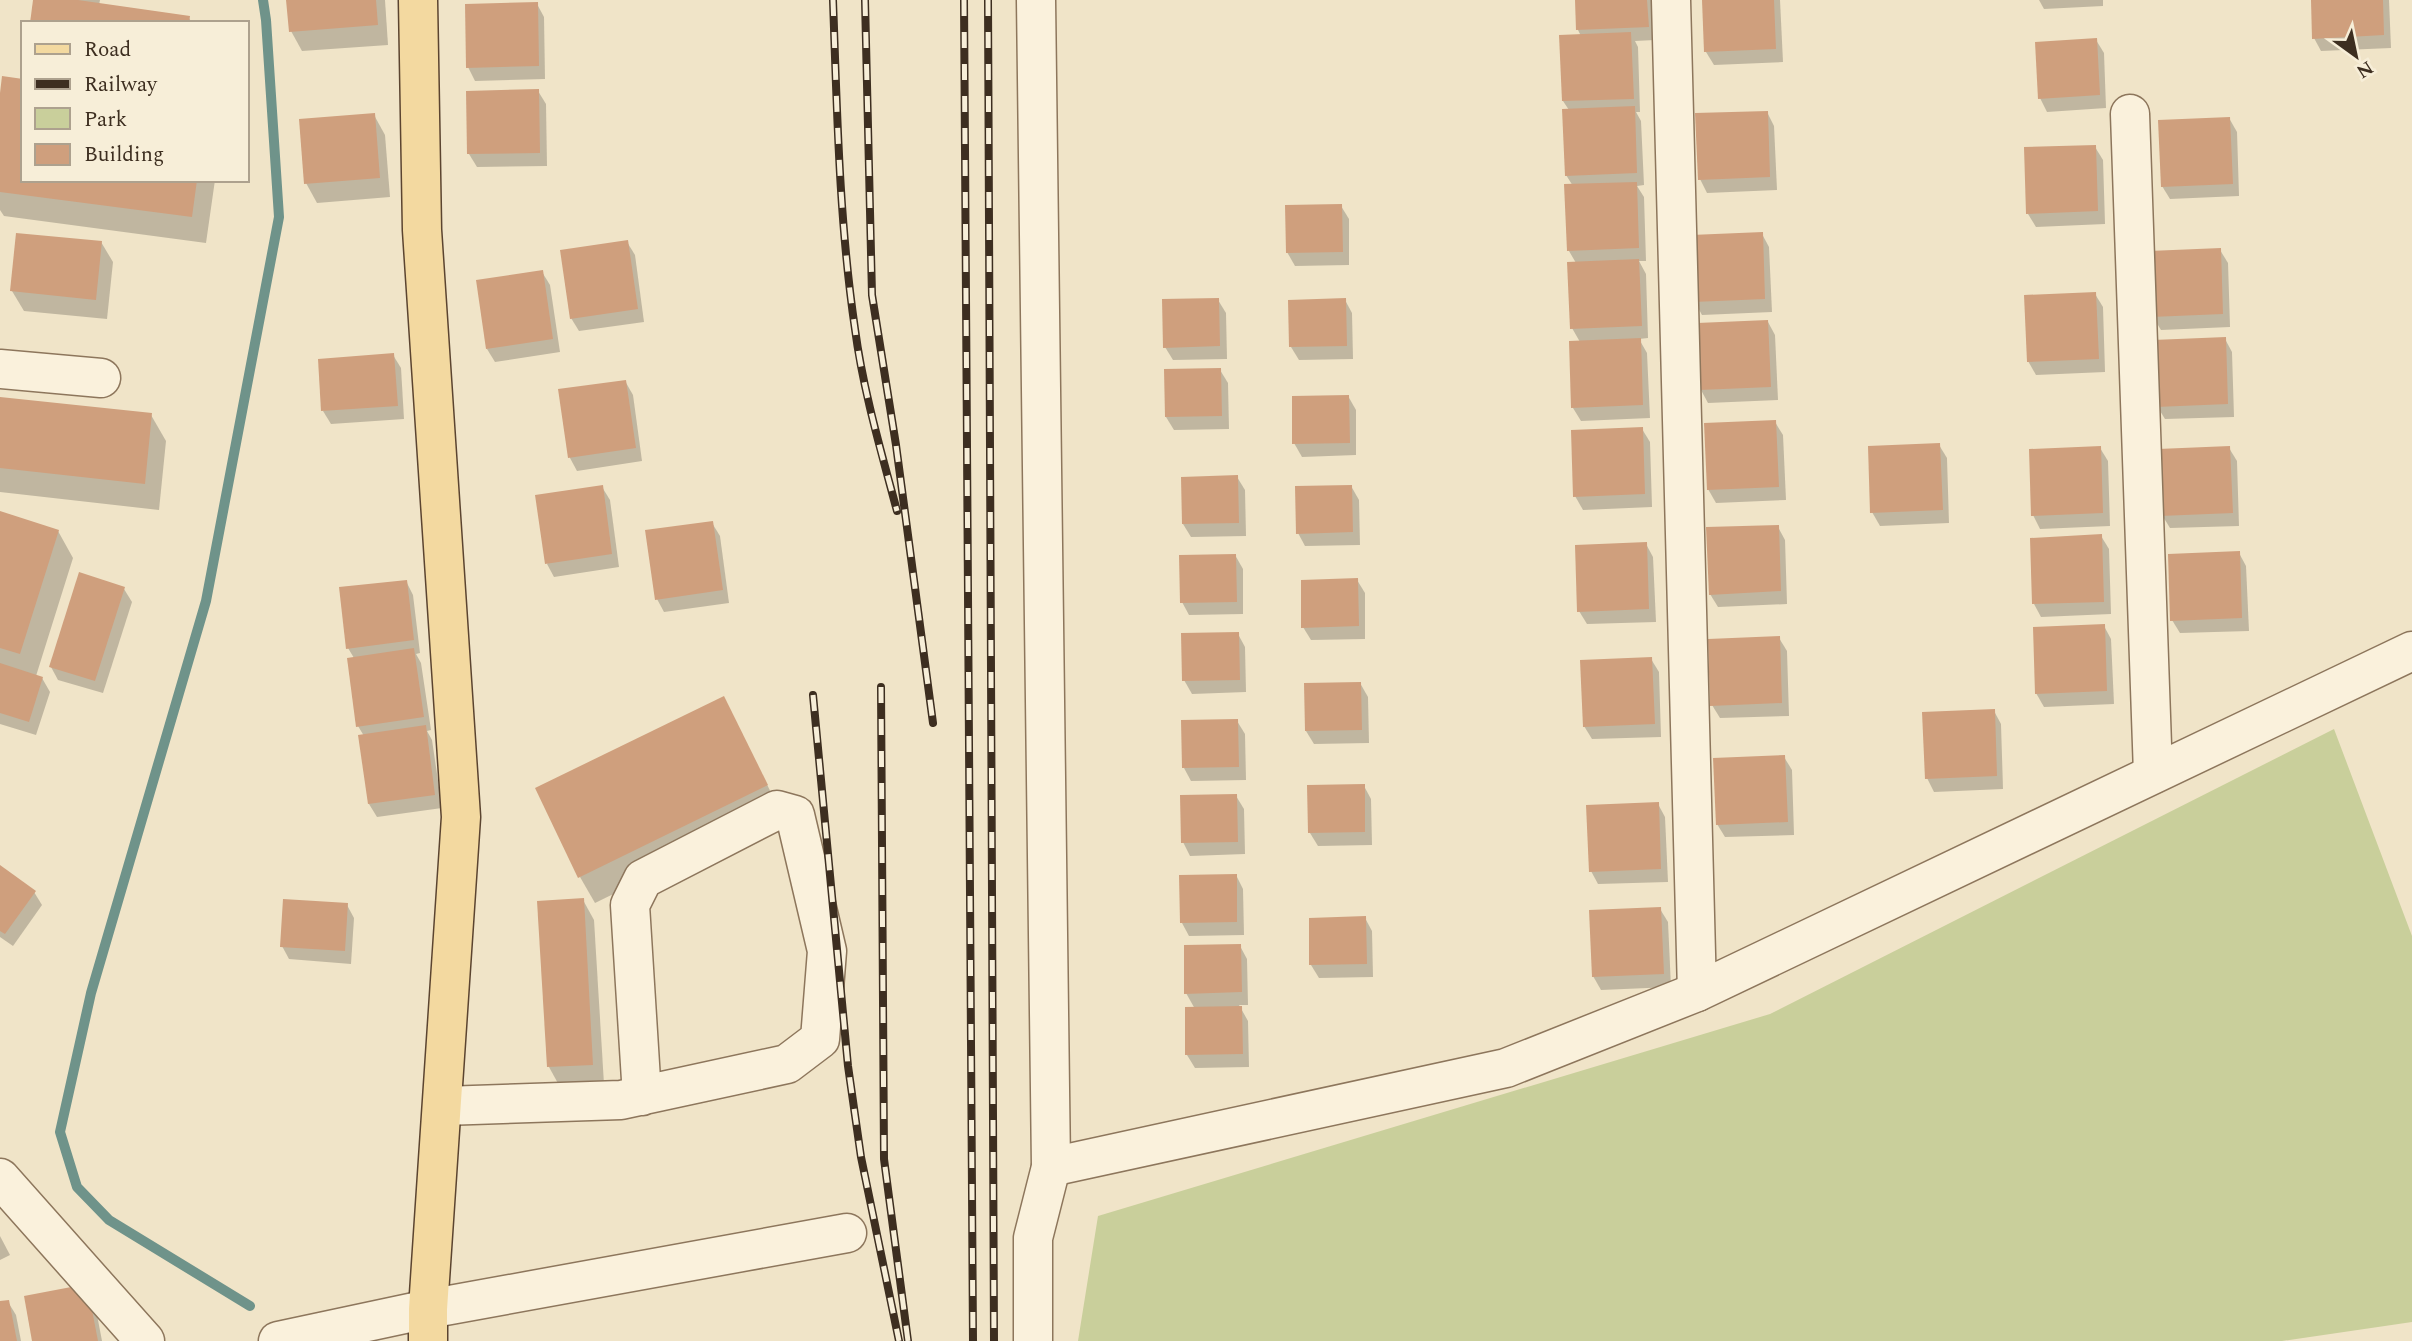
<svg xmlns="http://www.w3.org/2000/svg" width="2412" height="1341" viewBox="0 0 2412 1341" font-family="Spectral,serif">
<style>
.green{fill:#c9cf9b}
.shadow{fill:#0003}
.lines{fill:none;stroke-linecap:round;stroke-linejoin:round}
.stream{stroke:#6f938a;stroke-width:10}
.building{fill:#cf9f7d}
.minor-casing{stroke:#8d765c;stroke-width:41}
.major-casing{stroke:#5b4430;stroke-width:41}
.minor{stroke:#faf1dc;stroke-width:38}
.major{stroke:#f3d9a0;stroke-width:38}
.rail-casing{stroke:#3d2e20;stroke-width:8}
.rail{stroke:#f7eed8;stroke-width:5;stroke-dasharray:16;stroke-linecap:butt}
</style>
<rect width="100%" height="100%" fill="#f0e4c8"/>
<path class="green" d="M 2334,729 L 2412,936 L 2412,1322 L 2282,1341 L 1078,1341 L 1098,1216 L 1770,1014 Z"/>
<g class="shadow">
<path d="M 35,0 L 100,0 L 99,5 L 189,18 L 192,23 L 32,23 Z"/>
<path d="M 288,0 L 385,0 L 388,45 L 302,51 L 291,31 Z"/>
<path d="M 1577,0 L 1654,0 L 1655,40 L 1635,41 L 1638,47 L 1640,112 L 1636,112 L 1641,121 L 1644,185 L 1637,186 L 1644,197 L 1646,261 L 1639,261 L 1646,274 L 1648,338 L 1639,339 L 1647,353 L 1650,418 L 1581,421 L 1573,408 L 1580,342 L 1572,328 L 1576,263 L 1569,251 L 1573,186 L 1566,175 L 1569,110 L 1563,101 L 1581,36 L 1578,30 Z"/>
<path d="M 1704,0 L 1780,0 L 1783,62 L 1714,65 L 1706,52 Z"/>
<path d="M 2039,0 L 2103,0 L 2103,6 L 2044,9 Z"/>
<path d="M 2313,0 L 2389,0 L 2391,48 L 2321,51 L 2314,38 Z"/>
<path d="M 537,4 L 544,17 L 545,79 L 475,81 L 468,67 Z"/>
<path d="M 2096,40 L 2104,53 L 2106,108 L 2047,112 L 2040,98 Z"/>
<path d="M 538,91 L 546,104 L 547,166 L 477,167 L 469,154 Z"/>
<path d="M 0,106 L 23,180 L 215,180 L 206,243 L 4,216 L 0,210 Z"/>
<path d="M 1767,112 L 1774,126 L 1777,190 L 1707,193 L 1700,179 Z"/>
<path d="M 374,115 L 385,135 L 390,197 L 317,203 L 306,183 Z"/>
<path d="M 2229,118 L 2237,132 L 2239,196 L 2170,199 L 2162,186 Z"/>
<path d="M 2095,147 L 2103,160 L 2105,224 L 2036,227 L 2028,214 Z"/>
<path d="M 1341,206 L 1349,219 L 1349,265 L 1295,266 L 1287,252 Z"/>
<path d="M 1762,234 L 1769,247 L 1772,312 L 1702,315 L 1695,302 Z"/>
<path d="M 101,242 L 113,262 L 107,319 L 24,311 L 12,291 Z"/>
<path d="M 627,242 L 635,255 L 644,322 L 579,331 L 571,318 Z"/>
<path d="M 2220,250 L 2228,263 L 2230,327 L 2161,330 L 2153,317 Z"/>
<path d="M 542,272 L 550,285 L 560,352 L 495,362 L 487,349 Z"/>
<path d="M 2095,294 L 2103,307 L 2105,372 L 2036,375 L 2028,361 Z"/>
<path d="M 1218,300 L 1226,313 L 1227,359 L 1173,360 L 1165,347 Z"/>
<path d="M 1345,300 L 1352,313 L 1353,359 L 1299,360 L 1291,347 Z"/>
<path d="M 1768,322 L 1775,335 L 1778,400 L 1708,403 L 1701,390 Z"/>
<path d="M 2225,339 L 2232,352 L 2234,417 L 2165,419 L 2157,406 Z"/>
<path d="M 393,355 L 401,368 L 404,419 L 331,424 L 323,411 Z"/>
<path d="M 1220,370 L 1228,383 L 1229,429 L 1174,430 L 1166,417 Z"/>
<path d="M 625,381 L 633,395 L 642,461 L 577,471 L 570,458 L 560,390 Z"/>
<path d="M 1348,396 L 1356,410 L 1356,455 L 1302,457 L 1294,443 Z"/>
<path d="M 0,398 L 151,415 L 166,441 L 159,510 L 0,492 Z"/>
<path d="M 1775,422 L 1783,435 L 1786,500 L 1716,503 L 1708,489 Z"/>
<path d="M 1642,429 L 1650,442 L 1652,507 L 1583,510 L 1575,496 Z"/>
<path d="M 1939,445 L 1947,458 L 1949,523 L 1880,526 L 1872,512 Z"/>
<path d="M 2100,448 L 2108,461 L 2110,526 L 2040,529 L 2033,515 Z"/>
<path d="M 2229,448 L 2237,461 L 2239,526 L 2170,528 L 2162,515 Z"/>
<path d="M 1237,477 L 1245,490 L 1246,536 L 1191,537 L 1183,524 Z"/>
<path d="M 1351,486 L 1359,500 L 1360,545 L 1305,546 L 1298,533 Z"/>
<path d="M 602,487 L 610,500 L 619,567 L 554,577 L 547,564 Z"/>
<path d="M 0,513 L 58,531 L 73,558 L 36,676 L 42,678 L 50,692 L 36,735 L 0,724 Z"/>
<path d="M 712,523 L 720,536 L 729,603 L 664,612 L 657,599 Z"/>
<path d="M 1778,527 L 1785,540 L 1787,604 L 1718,607 L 1710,594 Z"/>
<path d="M 2101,536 L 2109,549 L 2111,614 L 2041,617 L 2034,604 Z"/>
<path d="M 1646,544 L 1653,557 L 1656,622 L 1587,624 L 1579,611 Z"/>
<path d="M 2239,553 L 2246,566 L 2249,631 L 2180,633 L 2172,620 Z"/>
<path d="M 1235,555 L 1243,569 L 1243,614 L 1189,615 L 1182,602 Z"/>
<path d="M 1357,580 L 1365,593 L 1365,639 L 1311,640 L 1303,627 Z"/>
<path d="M 406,581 L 413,595 L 420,653 L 416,654 L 421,663 L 431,730 L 427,731 L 432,740 L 442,808 L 377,817 L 369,804 L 364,736 L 358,726 L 354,658 L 348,648 Z"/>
<path d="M 124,589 L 132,602 L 103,693 L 58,680 L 51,667 Z"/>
<path d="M 2104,626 L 2111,639 L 2114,704 L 2044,707 L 2036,693 Z"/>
<path d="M 1238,634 L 1245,647 L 1246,692 L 1192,694 L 1184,680 Z"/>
<path d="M 1779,638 L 1787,651 L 1789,716 L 1720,718 L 1712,705 Z"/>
<path d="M 1651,659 L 1659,672 L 1661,737 L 1592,739 L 1584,726 Z"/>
<path d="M 1360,683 L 1368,697 L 1369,743 L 1314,744 L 1306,731 Z"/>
<path d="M 723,698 L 781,812 L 595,903 L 580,877 Z"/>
<path d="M 1994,711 L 2001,724 L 2003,789 L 1934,792 L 1927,778 Z"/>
<path d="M 1237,721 L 1245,734 L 1246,780 L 1191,781 L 1184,768 Z"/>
<path d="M 1784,757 L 1792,770 L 1794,835 L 1725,837 L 1717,824 Z"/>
<path d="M 1364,786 L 1371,799 L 1372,845 L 1318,846 L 1310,833 L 1309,787 Z"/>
<path d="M 1236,796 L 1244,809 L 1245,854 L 1190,856 L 1183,842 Z"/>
<path d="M 1658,804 L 1665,817 L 1668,882 L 1598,884 L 1591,871 Z"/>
<path d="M 0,868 L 34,892 L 42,905 L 13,946 L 0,937 Z"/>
<path d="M 1236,875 L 1243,889 L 1244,935 L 1189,936 L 1182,923 Z"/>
<path d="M 583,900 L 594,920 L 604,1084 L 560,1087 L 549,1067 Z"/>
<path d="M 347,905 L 354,918 L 351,964 L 289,959 L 282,946 Z"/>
<path d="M 1660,909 L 1668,922 L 1671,987 L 1601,990 L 1593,976 Z"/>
<path d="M 1365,918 L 1372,931 L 1373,977 L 1319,978 L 1311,965 L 1311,919 Z"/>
<path d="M 1240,946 L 1247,959 L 1248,1005 L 1239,1005 L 1248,1021 L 1249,1067 L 1195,1068 L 1187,1055 L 1195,1009 L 1186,993 Z"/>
<path d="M 0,1236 L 10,1255 L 0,1260 Z"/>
<path d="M 94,1299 L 102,1341 L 34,1341 Z"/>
<path d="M 8,1302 L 16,1315 L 21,1341 L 0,1341 L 0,1303 Z"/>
</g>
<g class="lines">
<path class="stream" d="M 250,1306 L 109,1220 L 77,1187 L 60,1132 L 91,993 L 206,601 L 279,217 L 266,20 L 263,0"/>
</g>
<g class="building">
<path d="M 33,0 L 78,0 L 190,16 L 189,23 L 30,23 Z"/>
<path d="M 286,0 L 376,0 L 378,25 L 289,32 Z"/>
<path d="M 1575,0 L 1647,0 L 1649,27 L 1576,30 Z"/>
<path d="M 1702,0 L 1774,0 L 1776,49 L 1704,52 Z"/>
<path d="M 2311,0 L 2383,0 L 2384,35 L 2312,39 Z"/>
<path d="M 538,2 L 539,66 L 466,68 L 465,4 Z"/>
<path d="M 1631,32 L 1634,99 L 1562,101 L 1559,35 Z"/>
<path d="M 2097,38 L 2100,95 L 2038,99 L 2035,42 Z"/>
<path d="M 2,76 L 23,79 L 23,180 L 197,180 L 192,217 L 0,192 L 0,93 Z"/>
<path d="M 539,89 L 540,153 L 467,154 L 466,91 Z"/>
<path d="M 1635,106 L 1637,173 L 1565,176 L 1562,109 Z"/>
<path d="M 1768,111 L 1770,177 L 1698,180 L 1695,113 Z"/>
<path d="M 375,113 L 380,178 L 304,184 L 299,119 Z"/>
<path d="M 2230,117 L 2233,184 L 2161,187 L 2158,120 Z"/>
<path d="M 2096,145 L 2098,211 L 2026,214 L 2024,147 Z"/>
<path d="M 1637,182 L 1639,248 L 1567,251 L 1564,184 Z"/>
<path d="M 1342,204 L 1343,252 L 1286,253 L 1285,205 Z"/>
<path d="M 1763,232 L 1765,299 L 1693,302 L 1691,235 Z"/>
<path d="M 16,233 L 102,241 L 96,300 L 10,291 Z"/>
<path d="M 628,240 L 638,309 L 570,319 L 560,250 Z"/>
<path d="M 2221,248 L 2223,314 L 2151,317 L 2149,251 Z"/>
<path d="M 1639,259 L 1642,326 L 1570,329 L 1567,262 Z"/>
<path d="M 543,270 L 553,339 L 486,349 L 476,280 Z"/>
<path d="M 2096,292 L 2099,359 L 2027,362 L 2024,295 Z"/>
<path d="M 1219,298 L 1220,346 L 1163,348 L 1162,299 Z"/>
<path d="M 1346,298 L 1347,346 L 1289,347 L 1288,300 Z"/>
<path d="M 1768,320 L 1771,387 L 1699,390 L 1697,323 Z"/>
<path d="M 2226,337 L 2228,404 L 2156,407 L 2153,340 Z"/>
<path d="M 1641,338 L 1643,405 L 1571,408 L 1569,341 Z"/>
<path d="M 394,353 L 398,406 L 321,411 L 318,359 Z"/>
<path d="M 1221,368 L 1222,416 L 1165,417 L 1164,369 Z"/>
<path d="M 626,380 L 636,448 L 568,458 L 558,389 Z"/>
<path d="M 1349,395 L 1350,443 L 1292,444 L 1292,396 Z"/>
<path d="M 0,397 L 152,413 L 145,484 L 0,468 Z"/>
<path d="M 1776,420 L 1779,487 L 1707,490 L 1704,423 Z"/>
<path d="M 1643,427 L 1645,494 L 1573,497 L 1571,430 Z"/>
<path d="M 1940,443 L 1943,510 L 1870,513 L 1868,446 Z"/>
<path d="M 2101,446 L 2103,513 L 2031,516 L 2029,449 Z"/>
<path d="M 2230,446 L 2233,513 L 2160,516 L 2158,449 Z"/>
<path d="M 1238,475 L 1239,523 L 1182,524 L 1181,477 Z"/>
<path d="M 603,485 L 612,554 L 545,564 L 535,495 Z"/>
<path d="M 1352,485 L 1353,532 L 1296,534 L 1295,486 Z"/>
<path d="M 0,511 L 59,530 L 20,654 L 0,648 Z"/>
<path d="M 713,521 L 723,590 L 655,600 L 645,530 Z"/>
<path d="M 1779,525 L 1781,591 L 1709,595 L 1706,527 Z"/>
<path d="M 2102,534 L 2104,602 L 2032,604 L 2030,538 Z"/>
<path d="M 1647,542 L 1649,609 L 1577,612 L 1575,545 Z"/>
<path d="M 2240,551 L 2242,618 L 2170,621 L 2168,554 Z"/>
<path d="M 1236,554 L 1237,602 L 1180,603 L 1179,555 Z"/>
<path d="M 79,572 L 125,587 L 95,681 L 49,667 Z"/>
<path d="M 1358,578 L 1359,626 L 1301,628 L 1301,580 Z"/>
<path d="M 407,580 L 414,640 L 346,649 L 339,587 Z"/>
<path d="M 2105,624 L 2107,691 L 2035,694 L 2033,627 Z"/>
<path d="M 1239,632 L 1240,680 L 1182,681 L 1181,633 Z"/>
<path d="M 1780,636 L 1782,703 L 1710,706 L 1708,639 Z"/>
<path d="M 414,648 L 424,717 L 356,727 L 347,658 Z"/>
<path d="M 1652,657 L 1655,724 L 1583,727 L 1580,660 Z"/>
<path d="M 0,663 L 43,677 L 29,722 L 0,713 Z"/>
<path d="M 1361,682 L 1362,730 L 1305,731 L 1304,683 Z"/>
<path d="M 724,696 L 768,785 L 578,878 L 535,788 Z"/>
<path d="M 1995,709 L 1997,776 L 1925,779 L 1922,712 Z"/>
<path d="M 1238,719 L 1239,767 L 1182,768 L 1181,720 Z"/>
<path d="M 426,725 L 435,795 L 368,804 L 358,735 Z"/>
<path d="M 1785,755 L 1788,822 L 1716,825 L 1713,758 Z"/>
<path d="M 1365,784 L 1365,832 L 1308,833 L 1307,785 Z"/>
<path d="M 1237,794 L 1238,842 L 1181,843 L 1180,795 Z"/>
<path d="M 1659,802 L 1661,869 L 1589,872 L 1586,805 Z"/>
<path d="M 0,865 L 36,891 L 5,934 L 0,931 Z"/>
<path d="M 1237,874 L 1237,922 L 1180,923 L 1179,875 Z"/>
<path d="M 584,898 L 593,1065 L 547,1067 L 537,901 Z"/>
<path d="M 283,899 L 348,903 L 345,951 L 280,947 Z"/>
<path d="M 1661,907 L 1664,974 L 1592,977 L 1589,910 Z"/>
<path d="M 1366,916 L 1367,964 L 1309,965 L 1309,918 Z"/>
<path d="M 1241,944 L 1242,992 L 1184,994 L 1184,945 Z"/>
<path d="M 1242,1006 L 1243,1054 L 1185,1055 L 1185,1007 Z"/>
<path d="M 87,1284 L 98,1341 L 32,1341 L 24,1296 Z"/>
<path d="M 9,1300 L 17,1341 L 0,1341 L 0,1301 Z"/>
</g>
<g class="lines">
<g class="minor-casing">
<g id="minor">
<path d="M 1671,0 L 1697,992"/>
<path d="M 2130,114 L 2153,774"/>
<path d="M 0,369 L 101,378"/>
<path d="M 443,1106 L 621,1100 L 787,1064 L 820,1039 L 827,951 L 795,815 L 777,810 L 643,879 L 630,905 L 642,1096"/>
<path d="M 1051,1167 L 1506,1068 L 1697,992 L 2412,651"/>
<path d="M 0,1178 L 145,1341"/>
<path d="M 278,1341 L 428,1309 L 847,1233"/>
<path d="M 1033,1341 L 1033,1238 L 1051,1167 L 1036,0"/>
</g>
</g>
<g class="major-casing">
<path id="major" d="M 418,0 L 422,230 L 461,817 L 428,1309 L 428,1341"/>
</g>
<use href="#minor" class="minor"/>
<use href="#major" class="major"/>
<g class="rail-casing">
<g id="rail">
<path d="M 833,0 C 837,110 839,220 855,329 C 863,390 881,451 897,511"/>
<path d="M 865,0 L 872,295 L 896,445 L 933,723"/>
<path d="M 964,0 L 973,1341"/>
<path d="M 988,0 L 994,1341"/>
<path d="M 881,687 L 884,1159 L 908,1341"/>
<path d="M 813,695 L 848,1066 L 861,1157 L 899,1341"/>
</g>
</g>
<use href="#rail" class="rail"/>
</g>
<rect x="21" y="21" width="228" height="161" fill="#f7eed8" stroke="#ada18e" stroke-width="2"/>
<rect x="35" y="44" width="35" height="10" fill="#f3d9a0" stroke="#ada18e" stroke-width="2"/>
<text x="84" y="56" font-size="21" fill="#3d2e20">Road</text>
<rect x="35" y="79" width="35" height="10" fill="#3d2e20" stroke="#ada18e" stroke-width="2"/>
<text x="84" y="91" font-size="21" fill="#3d2e20">Railway</text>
<rect x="35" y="108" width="35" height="21" fill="#c9cf9b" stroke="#ada18e" stroke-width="2"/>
<text x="84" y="126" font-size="21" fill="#3d2e20">Park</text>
<rect x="35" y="144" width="35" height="21" fill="#cf9f7d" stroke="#ada18e" stroke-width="2"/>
<text x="84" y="161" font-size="21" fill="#3d2e20">Building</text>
<g transform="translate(2356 56) rotate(147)" stroke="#f7eed8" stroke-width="5" paint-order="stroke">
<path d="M0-5L12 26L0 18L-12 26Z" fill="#3d2e20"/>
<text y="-10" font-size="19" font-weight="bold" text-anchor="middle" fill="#3d2e20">N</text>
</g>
</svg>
